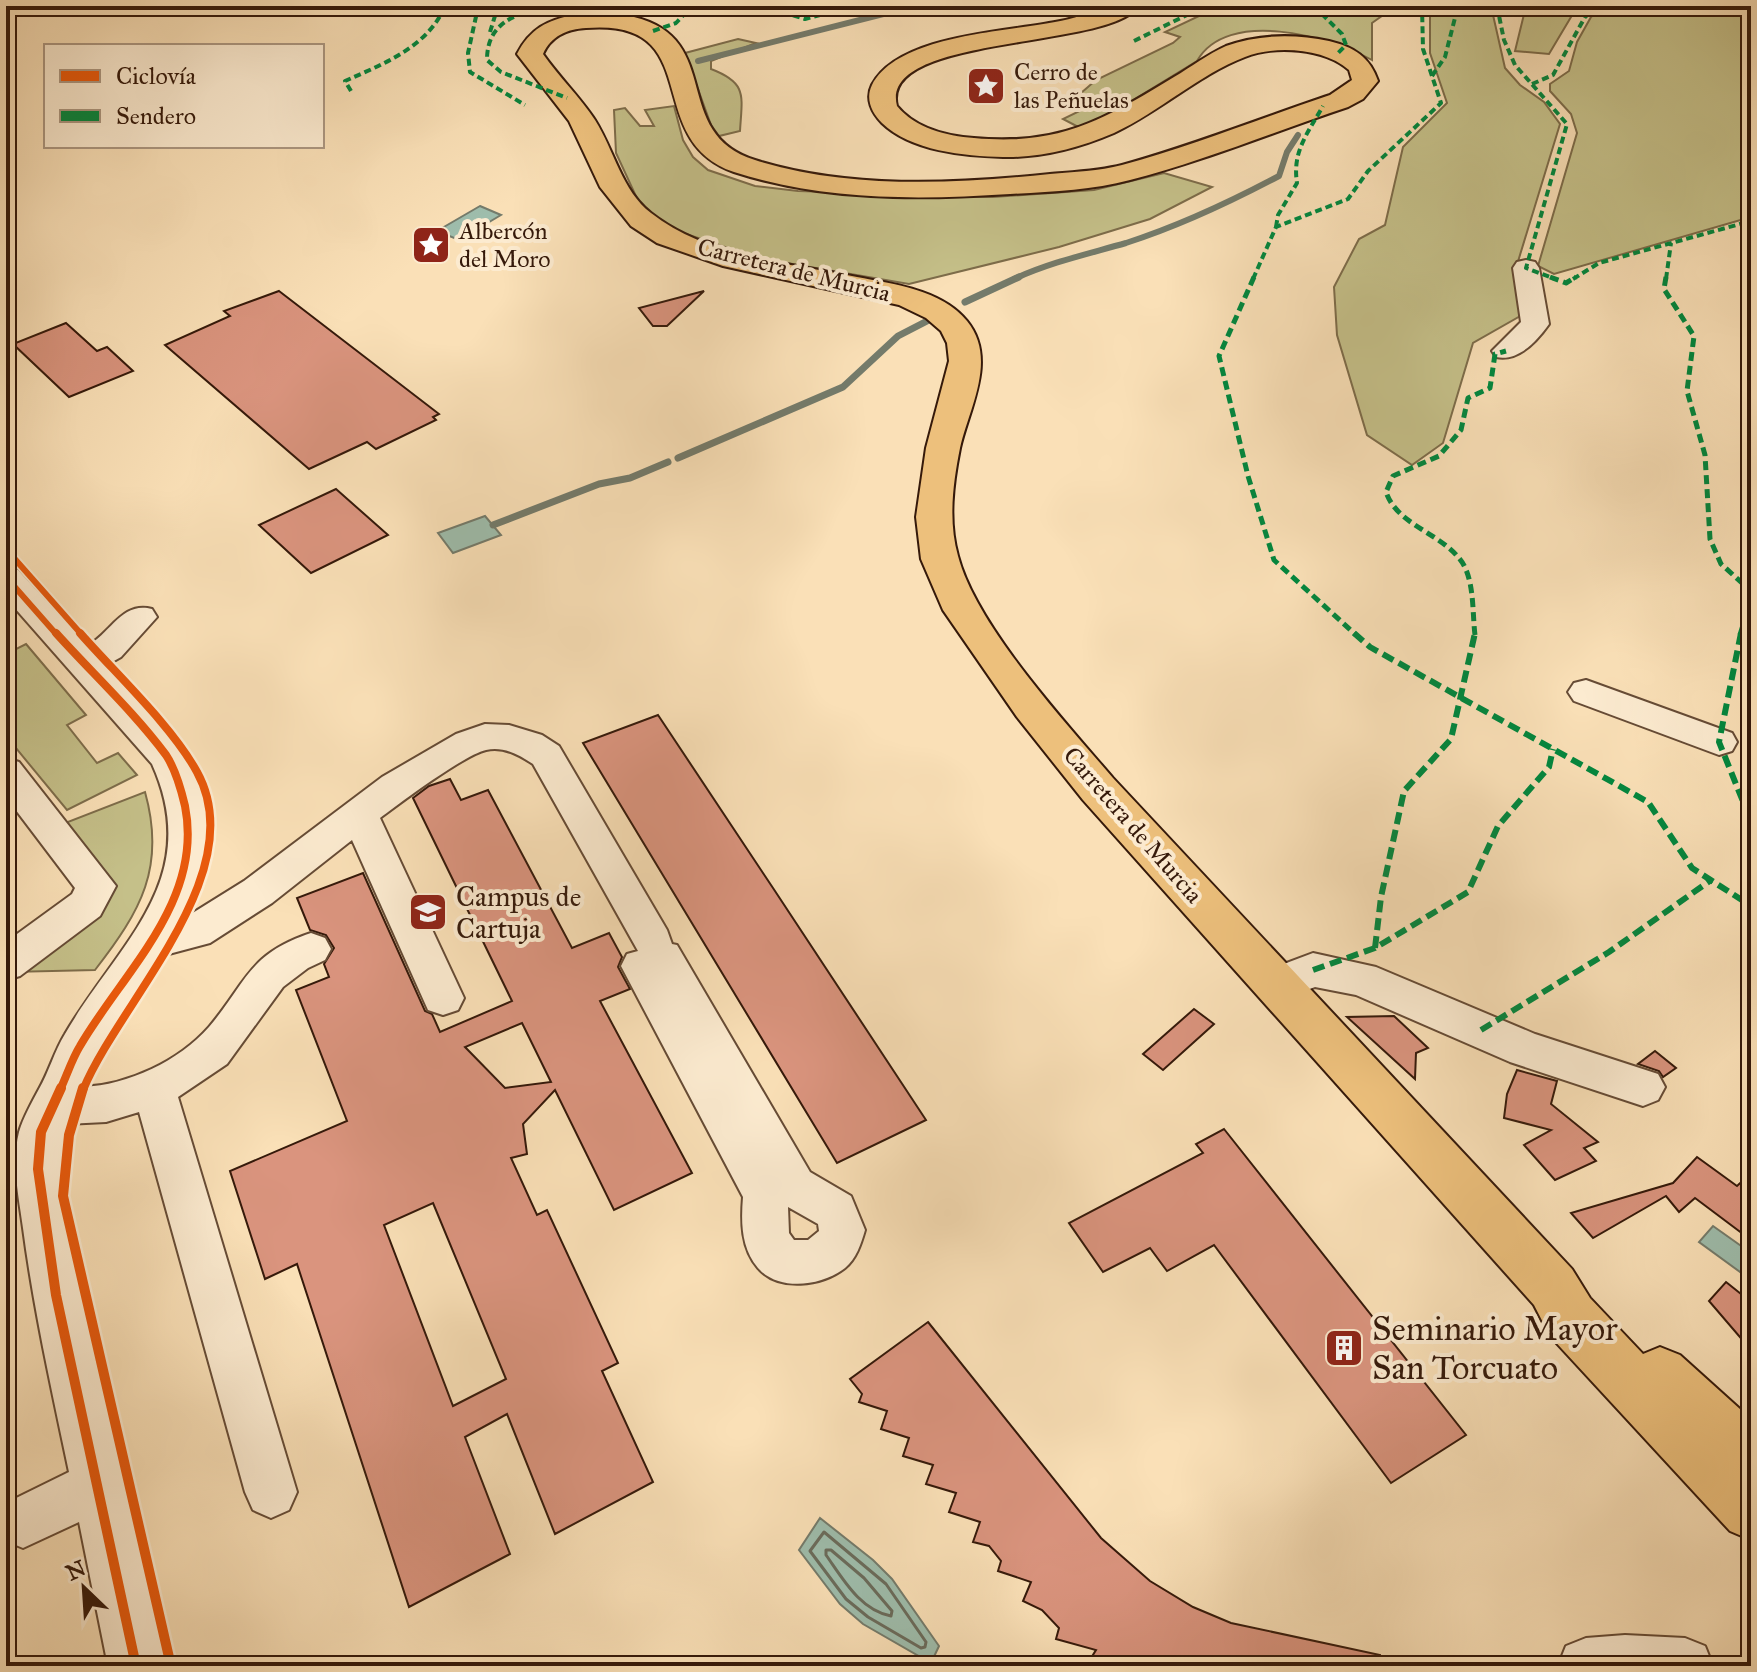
<svg xmlns="http://www.w3.org/2000/svg" width="1757" height="1672" viewBox="0 0 1757 1672" font-family="'IM FELL Great Primer',serif">
<style>
.green{fill:#c5c089;stroke:#7d6c4a;stroke-width:2}
.water{fill:#9ebdac;stroke:#747b6b;stroke-width:2}
.lines{fill:none;stroke-linecap:round;stroke-linejoin:round}
.shore{stroke:#6a6b5b;stroke-width:3}
.stream-far1{stroke:#747b6b;stroke-width:6}
.stream{stroke:#747b6b;stroke-width:7}
.building{fill:#da947e;stroke:#35190a;stroke-width:2;fill-rule:evenodd}
.minor-casing{stroke:#664b35;stroke-width:4}
.major-casing{stroke:#35190a;stroke-width:4}
.minor{fill:#fcebd0;fill-rule:evenodd}
.major{fill:#edc07c;fill-rule:evenodd}
.quiet-far2{stroke:#00873e;stroke-width:4;stroke-dasharray:7 4;stroke-linecap:butt}
.quiet-far1{stroke:#00873e;stroke-width:5;stroke-dasharray:9 5;stroke-linecap:butt}
.quiet{stroke:#00873e;stroke-width:6;stroke-dasharray:12 6;stroke-linecap:butt}
.cycleway-far2-casing{stroke:#fcebd0;stroke-width:10}
.cycleway-far1-casing{stroke:#fcebd0;stroke-width:13}
.cycleway-casing{stroke:#fcebd0;stroke-width:15}
.cycleway-far2{stroke:#e8590c;stroke-width:6}
.cycleway-far1{stroke:#e8590c;stroke-width:8}
.cycleway{stroke:#e8590c;stroke-width:10}
.labels{text-anchor:middle;dominant-baseline:central;stroke-width:8;stroke-linejoin:round;paint-order:stroke}
.far-poi-label{font-size:24px;fill:#35190a;stroke:#fcebd0;text-anchor:start}
.far-street-label{font-size:24px;fill:#35190a;stroke:#fcebd0}
.poi-label{font-size:28px;fill:#35190a;stroke:#fcebd0;text-anchor:start}
.near-poi-label{font-size:34px;fill:#35190a;stroke:#fcebd0;text-anchor:start}
</style>
<rect width="100%" height="100%" fill="#fae0b7"/>
<filter id="stains"><feTurbulence type="fractalNoise" baseFrequency=".0025" numOctaves="4"/><feColorMatrix values="0 0 0 0 .2 0 0 0 0 .09 0 0 0 0 .02 0 0 0 .5 -.17"/></filter>
<radialGradient id="worn" r=".72"><stop offset=".6" stop-color="#630" stop-opacity="0"/><stop offset="1" stop-color="#630" stop-opacity=".3"/></radialGradient>
<g class="green">
<path d="M 1220,6 L 1396,6 L 1372,23 L 1372,60 C 1329,36 1227,8 1197,61 L 1084,130 L 1063,119 L 1090,106 L 1073,100 L 1096,80 L 1173,43 L 1180,37 L 1165,32 Z"/>
<path d="M 1430,6 L 1491,6 L 1505,68 L 1520,85 L 1544,102 L 1560,124 L 1516,268 L 1522,315 L 1473,343 L 1443,443 L 1412,465 L 1367,435 L 1337,335 L 1334,287 L 1359,239 L 1385,225 L 1403,147 L 1447,103 L 1430,53 Z"/>
<path d="M 1526,6 L 1582,6 L 1574,12 L 1549,54 L 1515,51 Z"/>
<path d="M 1606,6 L 1751,6 L 1751,217 L 1554,274 L 1538,266 L 1577,133 L 1571,114 L 1550,91 L 1550,84 L 1569,71 L 1577,42 L 1591,17 Z"/>
<path d="M 738,39 L 756,43 L 711,61 L 711,69 C 748,83 742,96 740,131 L 719,136 L 711,125 L 685,53 Z"/>
<path d="M 674,106 L 683,140 L 693,157 L 708,170 L 755,186 L 798,191 L 993,197 L 1094,190 L 1164,173 L 1212,187 L 1150,219 L 1059,247 L 909,284 L 758,258 L 680,232 L 657,221 L 640,205 L 616,153 L 614,110 L 625,108 L 640,126 L 654,126 L 645,110 Z"/>
<path d="M 26,644 L 86,715 L 67,725 L 97,763 L 118,753 L 137,775 L 67,810 L 6,736 L 6,654 Z"/>
<path d="M 145,792 C 166,867 141,911 95,970 L 11,972 L 94,905 L 60,825 Z"/>
</g>
<g class="water">
<path d="M 480,206 L 501,215 L 459,240 L 437,231 Z"/>
<path d="M 485,516 L 501,535 L 453,553 L 438,533 Z"/>
<path d="M 1713,1226 L 1751,1253 L 1751,1280 L 1699,1242 Z"/>
<path d="M 820,1518 L 873,1560 L 892,1579 L 939,1646 L 931,1663 L 863,1624 L 840,1604 L 799,1550 Z"/>
</g>
<g class="lines">
<g class="shore">
<path d="M 824,1532 L 886,1584 L 926,1642 L 925,1647 L 921,1648 L 868,1617 L 846,1599 L 810,1551 Z"/>
<path d="M 826,1550 L 831,1550 L 864,1578 L 892,1611 L 891,1616 C 860,1610 843,1579 826,1555 Z"/>
</g>
<g class="stream-far1">
<path d="M 698,61 L 911,7 L 1015,12 L 1063,6"/>
<path d="M 1014,279 C 1051,262 1088,254 1126,243 C 1179,226 1230,202 1279,176 L 1287,152 L 1298,135"/>
</g>
<g class="stream">
<path d="M 965,302 L 1019,277"/>
<path d="M 678,458 L 843,387 L 898,336 L 929,320"/>
<path d="M 493,525 L 599,484 L 630,478 L 668,462"/>
</g>
</g>
<g class="building">
<path d="M 279,291 L 439,414 L 433,417 L 436,420 L 376,449 L 367,442 L 309,469 L 165,345 L 230,316 L 224,311 Z"/>
<path d="M 704,291 L 667,326 L 653,326 L 639,308 Z"/>
<path d="M 66,323 L 97,351 L 107,347 L 133,371 L 69,397 L 13,344 Z"/>
<path d="M 336,489 L 388,535 L 311,573 L 259,525 Z"/>
<path d="M 658,715 L 773,888 L 926,1120 L 837,1163 L 583,743 Z"/>
<path d="M 450,779 L 461,800 L 488,790 L 572,948 L 609,933 L 622,957 L 618,967 L 630,989 L 600,1001 L 692,1173 L 614,1210 L 555,1090 L 523,1124 L 527,1154 L 511,1158 L 537,1215 L 547,1210 L 618,1363 L 602,1371 L 653,1482 L 555,1534 L 507,1414 L 465,1437 L 510,1554 L 409,1607 L 297,1264 L 265,1279 L 230,1171 L 347,1121 L 296,990 L 329,977 L 324,964 L 334,948 L 326,935 L 310,930 L 297,898 L 363,873 L 425,1011 L 432,1014 L 440,1032 L 512,1001 L 413,798 L 429,786 ZM 522,1023 L 551,1082 L 505,1088 L 465,1047 ZM 433,1203 L 506,1379 L 453,1406 L 384,1225 Z"/>
<path d="M 1194,1009 L 1214,1024 L 1163,1070 L 1143,1054 Z"/>
<path d="M 1394,1016 L 1428,1048 L 1416,1053 L 1415,1079 L 1347,1017 Z"/>
<path d="M 1655,1051 L 1676,1068 L 1663,1077 L 1659,1071 L 1638,1064 Z"/>
<path d="M 1517,1070 L 1557,1081 L 1551,1104 L 1598,1142 L 1584,1148 L 1596,1161 L 1555,1180 L 1524,1145 L 1551,1130 L 1504,1118 L 1507,1094 Z"/>
<path d="M 1224,1129 L 1466,1435 L 1391,1483 L 1214,1245 L 1167,1271 L 1150,1248 L 1103,1272 L 1069,1223 L 1203,1153 L 1196,1144 Z"/>
<path d="M 1697,1157 L 1737,1186 L 1751,1173 L 1751,1240 L 1695,1198 L 1679,1212 L 1666,1196 L 1593,1238 L 1571,1213 L 1673,1183 Z"/>
<path d="M 1726,1282 L 1751,1302 L 1751,1350 L 1709,1301 Z"/>
<path d="M 928,1322 L 1101,1538 L 1150,1581 L 1193,1607 L 1231,1623 L 1380,1655 L 1379,1666 L 1086,1666 L 1096,1650 L 1056,1639 L 1059,1628 L 1042,1610 L 1023,1601 L 1031,1582 L 998,1571 L 1001,1561 L 989,1546 L 973,1542 L 980,1522 L 949,1512 L 956,1493 L 926,1484 L 933,1465 L 903,1456 L 909,1438 L 881,1429 L 887,1411 L 859,1402 L 862,1394 L 850,1379 Z"/>
</g>
<g class="lines">
<g class="minor-casing">
<g id="minor">
<path d="M 1526,260 L 1535,262 L 1539,268 L 1549,324 C 1537,341 1518,362 1496,357 L 1492,351 L 1521,322 L 1513,268 L 1517,262 Z"/>
<path d="M 6,566 L 18,570 L 87,646 C 111,633 122,601 152,609 L 157,617 L 121,657 L 105,666 C 130,693 159,719 180,748 C 217,800 210,865 183,919 L 244,881 L 382,777 L 456,734 L 485,724 L 509,725 L 542,735 L 559,746 L 667,930 L 672,944 L 677,945 L 810,1172 L 851,1196 L 865,1230 C 861,1244 856,1259 845,1268 C 822,1286 779,1292 758,1268 C 741,1248 741,1222 743,1197 L 621,966 L 627,954 L 638,951 L 533,764 C 519,755 504,746 486,750 C 464,755 400,803 380,818 L 464,998 L 458,1010 L 443,1015 L 428,1010 L 352,840 L 272,903 L 210,943 L 165,955 L 97,1056 L 83,1087 C 128,1085 179,1061 209,1027 C 247,982 248,954 311,933 L 325,938 L 331,949 L 325,960 L 308,968 L 283,987 L 227,1064 L 178,1097 L 297,1492 L 289,1510 L 271,1518 L 253,1510 L 245,1492 L 139,1112 L 106,1122 L 66,1124 L 60,1169 L 80,1295 L 164,1666 L 108,1666 L 79,1522 L 23,1548 L 6,1541 L 6,1503 L 69,1472 C 52,1391 34,1311 23,1228 C 19,1198 11,1163 19,1132 C 23,1118 32,1102 39,1089 C 49,1072 54,1052 65,1034 C 117,944 205,881 152,764 L 6,598 ZM 788,1207 L 818,1224 L 819,1231 L 808,1240 L 794,1240 L 789,1233 Z"/>
<path d="M 1586,680 L 1732,733 L 1737,742 L 1732,751 L 1719,755 L 1574,701 L 1568,692 L 1574,683 Z"/>
<path d="M 6,758 L 19,762 L 116,886 L 100,916 L 20,976 L 6,980 L 6,942 L 72,894 L 75,888 L 6,797 Z"/>
<path d="M 1313,953 L 1376,967 L 1535,1034 L 1658,1074 L 1665,1087 L 1658,1100 L 1643,1106 L 1510,1062 L 1356,995 L 1315,987 L 1275,1002 L 1260,997 L 1254,985 L 1260,973 Z"/>
<path d="M 1625,1635 L 1685,1638 L 1705,1646 L 1713,1666 L 1558,1666 L 1566,1646 L 1586,1638 Z"/>
</g>
</g>
<g class="major-casing">
<path id="major" d="M 1107,6 L 1139,6 C 1108,50 878,34 897,106 C 915,128 946,136 974,138 C 1060,146 1103,120 1174,77 C 1191,67 1208,54 1226,46 C 1259,34 1296,34 1329,41 C 1354,47 1370,57 1378,81 L 1363,99 L 1348,107 C 1276,131 1204,161 1130,180 C 1092,190 1050,192 1010,194 C 918,200 823,201 734,172 C 639,139 709,18 586,28 C 567,29 551,36 543,54 C 559,77 580,97 595,120 C 614,150 622,191 651,213 C 707,257 789,263 857,277 C 894,284 942,290 967,321 C 998,359 969,408 960,448 C 953,483 948,521 958,556 C 976,625 1065,722 1113,778 L 1572,1269 L 1590,1298 L 1643,1354 L 1660,1347 L 1680,1355 L 1751,1419 L 1751,1540 L 1730,1531 L 1550,1336 L 1534,1305 L 1083,800 L 1017,717 L 943,610 L 921,559 L 916,517 L 926,448 L 949,361 L 947,343 L 941,331 L 926,318 L 899,305 L 723,266 L 657,243 L 631,226 L 600,187 L 569,121 L 517,54 C 530,29 547,20 574,15 C 594,11 614,12 634,17 C 725,39 669,133 755,160 C 847,189 954,184 1050,174 C 1074,172 1099,171 1122,165 C 1192,146 1261,118 1330,95 L 1352,80 L 1349,70 C 1324,48 1275,45 1245,57 C 1200,74 1159,112 1114,133 C 1079,148 1041,158 1003,157 C 964,156 911,151 882,123 C 872,113 865,99 872,85 C 898,35 1005,32 1055,22 C 1073,19 1090,13 1107,6 Z"/>
</g>
<use href="#minor" class="minor"/>
<use href="#major" class="major"/>
<g class="quiet-far2">
<path d="M 473,6 L 477,12 L 468,53 L 470,72 L 525,105"/>
<path d="M 545,6 C 514,15 487,23 487,60 L 501,72 L 567,98"/>
<path d="M 684,6 L 730,12 L 778,11 L 805,19 L 844,9 L 881,6"/>
<path d="M 963,6 L 991,6"/>
<path d="M 999,6 L 1026,6"/>
<path d="M 1314,6 L 1342,34 L 1346,45 L 1338,53"/>
<path d="M 1497,6 L 1504,40 L 1515,65 L 1567,124 L 1526,268 L 1555,279"/>
<path d="M 653,31 L 676,23 L 692,6"/>
<path d="M 490,32 L 498,6"/>
<path d="M 1134,41 L 1205,6"/>
<path d="M 1432,76 L 1445,57 L 1457,10 L 1461,6"/>
<path d="M 1532,84 L 1553,75 L 1585,17 L 1599,6"/>
<path d="M 351,91 L 345,81 C 383,64 428,47 445,6"/>
<path d="M 1276,227 L 1278,215 L 1297,183 C 1292,151 1308,133 1323,106"/>
<path d="M 1253,279 L 1276,227 L 1348,199 L 1368,171 L 1441,103 L 1423,49 L 1422,6"/>
<path d="M 1573,279 L 1599,263 L 1751,221"/>
<path d="M 1666,279 L 1671,243"/>
</g>
<g class="quiet-far1">
<path d="M 1254,277 L 1219,356 L 1248,476 L 1274,560 L 1356,635"/>
<path d="M 1550,277 L 1566,283 L 1576,277"/>
<path d="M 1666,277 L 1664,289 L 1694,336 L 1687,391 L 1705,455 L 1710,539 L 1721,564 L 1751,591"/>
<path d="M 1475,635 C 1472,611 1475,575 1458,557 C 1437,532 1397,524 1386,492 L 1393,476 L 1439,456 L 1461,430 L 1468,398 L 1490,388 L 1495,354 L 1506,351"/>
<path d="M 1740,635 L 1751,598"/>
</g>
<g class="quiet">
<path d="M 1354,633 L 1370,647 L 1648,802 L 1692,868 L 1751,906"/>
<path d="M 1741,633 L 1719,742 L 1742,799 L 1751,810"/>
<path d="M 1375,948 L 1381,897 L 1404,791 L 1451,739 L 1475,633"/>
<path d="M 1313,970 L 1375,948 L 1468,892 L 1498,826 L 1549,767 L 1553,749"/>
<path d="M 1481,1030 L 1609,952 L 1711,880"/>
</g>
<g class="cycleway-far2-casing">
<g id="cycleway-far2">
<path d="M 6,549 L 82,635"/>
<path d="M 6,577 L 57,635"/>
</g>
</g>
<g class="cycleway-far1-casing">
<g id="cycleway-far1">
<path d="M 56,633 C 92,673 134,712 166,755 C 176,770 181,789 185,806 C 204,901 123,972 80,1046 C 72,1059 67,1075 60,1090"/>
<path d="M 80,633 C 115,673 172,726 197,772 C 253,873 119,1002 83,1090"/>
</g>
</g>
<g class="cycleway-casing">
<g id="cycleway">
<path d="M 61,1088 L 41,1132 L 38,1169 L 56,1295 L 136,1666"/>
<path d="M 83,1088 L 69,1135 L 63,1196 L 171,1666"/>
</g>
</g>
<use href="#cycleway-far2" class="cycleway-far2"/>
<use href="#cycleway-far1" class="cycleway-far1"/>
<use href="#cycleway" class="cycleway"/>
</g>
<defs>
<g id="sight-square" transform="scale(2)"><rect x="-9" y="-9" width="18" height="18" rx="4" fill="#8f2418" stroke="#fcebd0"/><path d="M0-6L1.8-2.2L6-1.7L2.9 1.2L3.7 5.4L0 3.3L-3.7 5.4L-2.9 1.2L-6-1.7L-1.8-2.2Z" fill="#fff"/></g>
<g id="university-square" transform="scale(2)"><rect x="-9" y="-9" width="18" height="18" rx="4" fill="#8f2418" stroke="#fcebd0"/><path d="M0-5L7-2L0 1L-7-2ZM-4 1L0 2.5L4 1V4Q0 6-4 4Z" fill="#fff"/></g>
<g id="building-square" transform="scale(2)"><rect x="-9" y="-9" width="18" height="18" rx="4" fill="#8f2418" stroke="#fcebd0"/><path d="M-4-6H4V6H1V3H-1V6H-4ZM-2.5-4.3h1.7v1.8h-1.7ZM.8-4.3h1.7v1.8H.8ZM-2.5-1h1.7V.8h-1.7ZM.8-1h1.7V.8H.8Z" fill="#fff"/></g>
</defs>
<g fill-rule="evenodd">
<use href="#sight-square" x="986" y="86"/>
<use href="#sight-square" x="431" y="245"/>
<use href="#university-square" x="428" y="912"/>
<use href="#building-square" x="1344" y="1348"/>
</g>
<g class="labels">
<g class="far-poi-label">
<text x="1014" y="72">Cerro de<tspan x="1014" dy="28">las Peñuelas</tspan></text>
<text x="459" y="231">Albercón<tspan x="459" dy="28">del Moro</tspan></text>
</g>
<g class="far-street-label">
<text transform="translate(794 270) rotate(14)">Carretera de Murcia</text>
<text transform="translate(1133 825) rotate(49)">Carretera de Murcia</text>
</g>
<g class="poi-label">
<text x="456" y="896">Campus de<tspan x="456" dy="32">Cartuja</tspan></text>
</g>
<g class="near-poi-label">
<text x="1372" y="1328">Seminario Mayor<tspan x="1372" dy="39">San Torcuato</tspan></text>
</g>
</g>
<rect width="1757" height="1672" fill="none" stroke="#fae0b7" stroke-width="32"/>
<rect x="8" y="8" width="1741" height="1656" fill="none" stroke="#35190a" stroke-width="4"/>
<rect x="16" y="16" width="1725" height="1640" fill="none" stroke="#35190a" stroke-width="2"/>
<rect x="44" y="44" width="280" height="104" fill="#fcebd0" stroke="#ac9781" stroke-width="2"/>
<rect x="60" y="70" width="40" height="12" fill="#e8590c" stroke="#ac9781" stroke-width="2"/>
<text x="116" y="84" font-size="24" fill="#35190a">Ciclovía</text>
<rect x="60" y="110" width="40" height="12" fill="#00873e" stroke="#ac9781" stroke-width="2"/>
<text x="116" y="124" font-size="24" fill="#35190a">Sendero</text>
<g transform="translate(84 1588) rotate(335)" stroke="#fcebd0" stroke-width="6" paint-order="stroke">
<path d="M0-6L14 30L0 20L-14 30Z" fill="#35190a"/>
<text y="-12" font-size="22" font-weight="bold" text-anchor="middle" fill="#35190a">N</text>
</g>
<rect width="100%" height="100%" filter="url(#stains)"/>
<rect width="100%" height="100%" fill="url(#worn)"/>
</svg>
